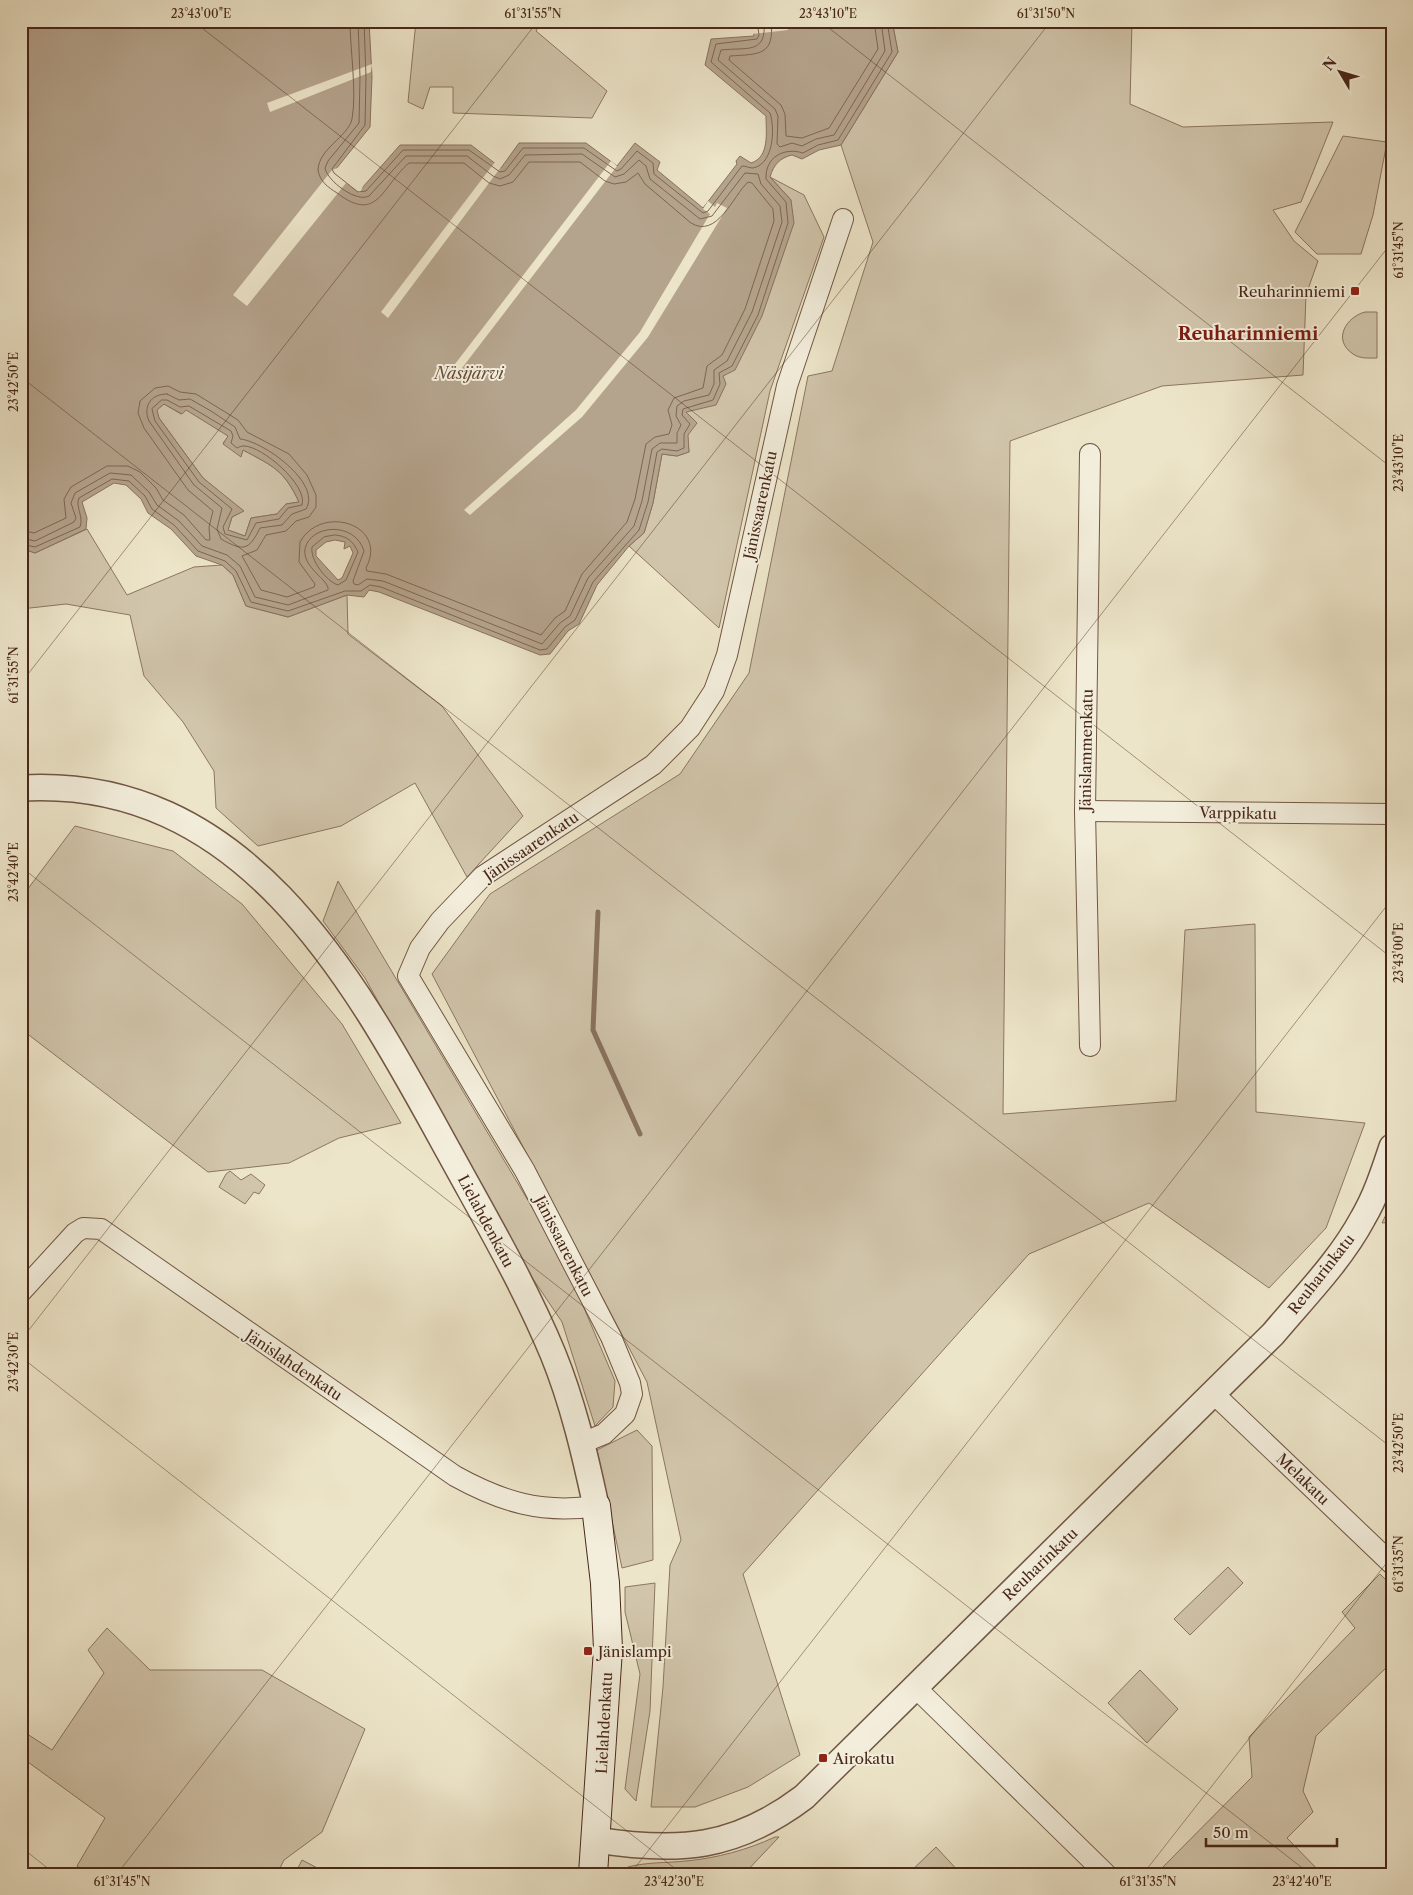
<svg xmlns="http://www.w3.org/2000/svg" width="1413" height="1895" viewBox="0 0 1413 1895" font-family="'Libre Caslon Text',serif">
<style>
.green{fill:#d1c5ab;stroke:#8c7662}
.water{fill:#b5a48d;stroke:#89725e;fill-rule:evenodd}
.pier{fill:#ede5c9}
.lines{fill:none;stroke-linecap:round;stroke-linejoin:round}
.shore{stroke:#7e6652;stroke-width:1}
.stream{stroke:#89725e;stroke-width:5}
.minor-casing{stroke:#715644;stroke-width:22}
.tertiary-casing{stroke:#715644;stroke-width:28}
.secondary-casing{stroke:#482718;stroke-width:30}
.minor{stroke:#f3eedc;stroke-width:20}
.tertiary{stroke:#f3eedc;stroke-width:25}
.secondary{stroke:#f3eedc;stroke-width:28}
.ticks{fill:none;stroke:#482718;stroke-width:1;stroke-opacity:0.45}
.poi-dot{fill:#8f2418;stroke:#f3eedc;stroke-width:2}
.labels{text-anchor:middle;dominant-baseline:central;stroke-width:4;stroke-linejoin:round;paint-order:stroke}
.poi-label{font-size:15px;fill:#482718;stroke:#f3eedc;text-anchor:start}
.street-label{font-size:15px;fill:#482718;stroke:#f3eedc}
.water-label{font-size:16px;font-style:italic;fill:#694c3b;stroke:#f3eedc}
.quarter-label{font-size:18px;font-weight:bold;fill:#7a1f14;stroke:#f3eedc}
.neatline{fill:none;stroke:#482718;stroke-width:2}
.ticks-label{font-size:12px;text-anchor:middle;fill:#482718}
</style>
<rect width="100%" height="100%" fill="#ede5c9"/>
<filter id="stains"><feTurbulence type="fractalNoise" baseFrequency=".004" numOctaves="4"/><feColorMatrix values="0 0 0 0 .2 0 0 0 0 .09 0 0 0 0 .02 0 0 0 .5 -.17"/></filter>
<radialGradient id="worn" r=".72"><stop offset=".6" stop-color="#630" stop-opacity="0"/><stop offset="1" stop-color="#630" stop-opacity=".3"/></radialGradient>
<g class="green">
<path d="M 416,21 L 542,21 L 536,31 L 607,91 L 592,118 L 453,113 L 453,87 L 430,87 L 423,109 L 408,102 Z"/>
<path d="M 892,21 L 1132,21 L 1130,104 L 1183,127 L 1333,122 L 1301,202 L 1273,210 L 1294,241 L 1318,261 L 1306,295 L 1303,375 L 1162,386 L 1010,441 L 1003,1114 L 1176,1101 L 1185,930 L 1255,924 L 1256,1112 L 1365,1123 L 1326,1228 L 1269,1288 L 1149,1203 L 1029,1254 L 743,1574 L 800,1755 L 748,1787 L 695,1807 L 651,1807 L 663,1687 L 670,1565 L 681,1540 L 647,1382 L 432,974 L 490,894 L 680,774 L 749,673 L 808,376 L 832,371 L 873,242 L 841,145 L 898,52 Z"/>
<path d="M 1343,136 L 1387,142 L 1373,215 L 1361,254 L 1317,254 L 1295,232 Z"/>
<path d="M 770,177 L 804,195 L 824,237 L 770,391 L 719,628 L 629,546 L 644,533 L 653,503 L 662,454 L 677,456 L 689,452 L 685,412 L 723,376 L 791,200 Z"/>
<path d="M 1365,312 L 1377,312 L 1377,358 C 1369,358 1360,359 1353,354 C 1332,340 1346,317 1365,312 Z"/>
<path d="M 164,404 L 181,414 L 186,409 L 229,436 L 223,443 L 241,456 L 243,450 C 273,466 284,470 299,502 L 286,504 L 277,514 L 251,518 L 245,536 L 228,530 L 232,517 L 243,511 L 203,478 L 159,418 L 156,410 Z"/>
<path d="M 87,529 L 127,595 L 194,567 L 222,565 L 233,575 L 246,606 L 288,617 L 347,595 L 348,634 L 442,706 L 523,816 L 467,877 L 415,783 L 341,826 L 258,846 L 216,808 L 214,771 L 183,722 L 144,676 L 130,615 L 66,604 L 21,609 L 21,548 L 35,553 Z"/>
<path d="M 75,826 L 173,851 L 242,904 L 342,1024 L 401,1123 L 339,1138 L 289,1163 L 208,1172 L 21,1029 L 21,898 Z"/>
<path d="M 338,881 L 539,1219 L 581,1301 L 615,1381 L 613,1407 L 595,1426 L 562,1322 L 527,1270 L 365,978 L 323,921 Z"/>
<path d="M 230,1171 L 241,1180 L 251,1174 L 265,1185 L 259,1194 L 254,1192 L 245,1204 L 219,1187 L 226,1174 Z"/>
<path d="M 1392,1202 L 1392,1222 L 1382,1223 Z"/>
<path d="M 637,1430 L 652,1446 L 653,1560 L 622,1568 L 597,1450 Z"/>
<path d="M 1228,1567 L 1243,1583 L 1190,1635 L 1174,1619 Z"/>
<path d="M 1380,1574 L 1392,1586 L 1392,1662 L 1316,1736 L 1303,1791 L 1313,1812 L 1287,1838 L 1322,1874 L 1156,1874 L 1252,1777 L 1249,1737 L 1355,1628 L 1342,1612 Z"/>
<path d="M 655,1583 L 650,1711 L 636,1801 L 625,1789 L 640,1674 L 625,1612 L 625,1587 Z"/>
<path d="M 107,1628 L 150,1670 L 262,1670 L 365,1729 L 322,1832 L 284,1860 L 277,1874 L 92,1874 L 77,1866 L 105,1818 L 21,1757 L 21,1730 L 52,1750 L 104,1673 L 88,1650 Z"/>
<path d="M 1140,1670 L 1178,1709 L 1147,1743 L 1108,1703 Z"/>
<path d="M 775,1837 L 779,1837 L 744,1874 L 624,1874 L 628,1867 C 647,1862 666,1863 686,1861 C 717,1858 747,1850 775,1837 Z"/>
<path d="M 936,1847 L 961,1874 L 908,1874 L 935,1848 Z"/>
<path d="M 302,1860 L 329,1874 L 295,1874 Z"/>
</g>
<path class="water" d="M 21,21 L 369,21 L 372,77 L 370,127 L 336,169 L 362,188 L 400,145 L 471,145 L 501,168 L 519,143 L 586,143 L 617,166 L 635,143 L 660,162 L 657,170 L 703,208 L 737,164 L 736,161 L 740,156 L 751,163 C 770,157 766,132 766,116 L 705,65 L 711,39 L 754,36 L 752,21 L 892,21 L 898,52 L 841,145 L 819,150 L 802,159 L 792,155 C 780,158 774,164 770,177 L 791,200 L 794,223 L 762,316 L 735,370 L 723,376 L 726,384 L 716,405 L 686,412 L 697,423 L 688,435 L 689,452 L 677,456 L 662,454 L 653,503 L 644,533 L 629,546 L 597,585 L 579,624 L 568,631 L 550,654 L 540,655 L 379,592 L 369,590 L 364,597 L 347,595 L 288,617 L 246,606 L 233,575 L 222,565 L 196,556 L 171,529 L 148,513 L 141,499 L 126,485 L 114,483 L 82,502 L 87,518 L 86,529 L 35,553 L 21,548 ZM 164,404 L 182,414 L 186,410 L 228,436 L 223,444 L 241,457 L 243,450 C 273,466 284,470 299,502 L 286,504 L 277,514 L 251,518 L 245,536 L 228,530 L 232,517 L 244,511 L 203,478 L 159,418 L 157,410 ZM 335,540 L 345,542 L 344,549 L 350,546 L 353,553 L 342,578 L 338,580 L 316,556 L 316,550 L 326,542 Z"/>
<g class="pier">
<path d="M 788,23 L 788,30 L 752,34 L 752,27 Z"/>
<path d="M 372,64 L 371,72 L 270,112 L 267,103 Z"/>
<path d="M 611,161 L 617,166 L 462,368 L 463,376 L 449,365 L 455,364 Z"/>
<path d="M 495,162 L 501,167 L 388,318 L 381,312 Z"/>
<path d="M 340,167 L 363,186 L 360,193 L 346,183 L 247,306 L 233,295 L 332,170 Z"/>
<path d="M 708,201 L 715,207 L 717,203 L 727,208 L 648,337 L 582,417 L 470,515 L 464,510 L 576,410 L 640,332 L 710,214 L 703,209 Z"/>
</g>
<g class="lines">
<g class="shore">
<path d="M 364,21 L 366,77 L 365,125 L 332,169 L 334,173 L 358,192 L 366,191 L 403,150 L 469,150 L 500,172 L 505,171 L 523,148 L 584,148 L 617,171 L 621,169 L 637,151 L 653,163 L 654,174 L 703,213 L 708,211 L 742,166 C 746,166 749,168 753,168 C 774,164 775,128 770,113 L 711,62 L 716,44 L 757,39 L 759,35 L 757,21"/>
<path d="M 764,21 C 767,55 747,47 721,50 L 718,60 L 775,109 L 778,116 L 777,144 L 780,147 L 792,143 L 802,146 L 816,139 L 834,135 L 885,51 L 881,21"/>
<path d="M 771,21 C 775,56 759,54 730,56 L 729,60 L 781,105 L 785,114 L 786,136 L 802,138 L 829,128 L 878,49 L 874,21"/>
<path d="M 167,394 L 179,400 L 190,399 L 211,411 L 235,427 L 240,439 C 263,441 322,483 306,509 L 292,514 L 282,525 L 260,528 C 249,550 244,552 221,539 L 217,529 L 222,508 L 194,485 L 149,421 C 143,407 150,394 167,394 Z"/>
<path d="M 162,400 L 167,400 L 180,407 L 189,406 L 231,431 L 233,436 L 231,443 L 237,448 C 239,447 241,446 244,446 C 262,446 308,485 302,505 L 288,508 L 279,519 L 256,523 L 247,540 L 225,534 L 223,527 L 232,509 L 199,482 L 155,421 L 152,409 Z"/>
<path d="M 21,530 L 34,533 L 66,518 L 64,499 L 71,487 L 107,466 L 128,466 L 140,472 L 156,488 L 163,500 L 184,515 L 206,540 L 210,540 L 209,527 L 213,511 L 188,490 L 144,428 L 138,413 L 140,401 L 155,388 L 168,386 L 180,392 L 196,394 L 238,420 L 247,432 L 289,454 L 307,475 L 316,495 L 316,507 L 309,517 L 296,521 L 286,531 L 266,535 L 257,550 L 242,556 L 261,590 L 287,597 L 314,587 L 315,584 L 299,562 L 300,542 C 322,503 389,525 366,568 L 367,571 L 386,574 L 541,635 L 555,618 L 565,611 L 582,574 L 627,522 L 635,499 L 646,444 L 655,437 L 669,434 L 672,425 L 668,410 L 674,398 L 703,388 L 707,366 L 722,355 L 745,309 L 774,221 L 773,209 L 752,183 L 748,182 C 733,196 717,239 691,223 L 645,184 L 638,173 L 626,182 L 614,184 L 605,181 L 580,162 L 529,162 L 513,182 L 500,186 L 489,183 L 464,163 L 409,163 C 381,187 378,224 337,193 C 328,187 320,182 318,170 C 319,148 348,137 352,119 C 357,92 350,49 350,21"/>
<path d="M 335,535 C 347,536 353,541 358,552 L 346,580 L 338,585 C 326,581 310,560 312,547 L 324,537 Z"/>
<path d="M 21,538 L 35,541 L 74,522 L 76,518 L 71,503 L 75,493 L 110,473 L 131,475 L 149,492 L 157,505 L 179,521 L 202,546 L 227,555 L 240,566 L 255,597 L 288,605 L 328,590 C 330,580 302,568 305,549 C 310,524 355,521 364,551 L 353,581 L 354,584 L 358,585 L 367,579 L 383,581 L 542,644 L 560,623 L 570,616 L 588,578 L 634,526 L 642,501 L 652,449 L 660,443 L 677,443 L 677,433 L 681,425 L 676,416 L 677,406 L 684,401 L 709,395 L 714,384 L 714,370 L 727,361 L 752,312 L 782,222 L 780,206 L 761,184 L 758,174 L 745,173 L 712,216 L 700,219 L 650,179 L 646,166 L 639,160 L 624,174 L 615,177 L 582,154 L 525,155 L 509,175 L 500,179 L 493,176 L 467,156 L 406,156 L 369,196 C 357,203 327,181 325,168 L 328,161 L 359,123 L 360,77 L 358,21"/>
<path d="M 21,544 L 35,547 L 80,527 C 84,516 75,507 79,498 L 112,479 L 129,481 L 145,496 L 152,509 L 174,525 L 198,551 L 225,561 L 236,571 L 251,602 L 288,611 L 345,591 L 361,591 L 370,585 L 381,587 L 540,650 L 547,649 L 565,627 L 575,620 L 593,582 L 639,530 L 648,502 L 657,452 L 662,449 L 677,451 L 684,448 L 684,434 L 690,424 L 682,415 L 683,409 L 713,400 L 720,384 L 719,373 L 732,366 L 758,315 L 788,223 L 786,202 L 766,179 C 765,157 784,147 803,153 L 818,145 L 838,140 L 892,52 L 887,21"/>
</g>
<path class="stream" d="M 598,912 L 593,1030 L 640,1134"/>
<g class="minor-casing">
<g id="minor">
<path d="M 1090,454 L 1085,811 L 1090,1046"/>
<path d="M 1085,811 L 1392,814"/>
<path d="M 21,1292 L 75,1233 L 83,1228 L 101,1229 L 455,1476 C 502,1502 542,1514 596,1506"/>
<path d="M 1214,1394 L 1392,1564"/>
<path d="M 582,1443 L 604,1434 L 625,1414 L 632,1394 L 630,1383 L 611,1337 L 525,1171 L 408,976 L 420,948 L 440,921 L 483,876 L 653,765 L 690,728 L 714,691 L 727,655 L 787,386 L 843,219"/>
<path d="M 916,1688 L 1106,1874"/>
</g>
</g>
<g class="tertiary-casing">
<g id="tertiary">
<path d="M 21,788 C 247,775 356,983 449,1152 C 485,1218 524,1284 553,1354 C 573,1403 585,1455 596,1506"/>
<path d="M 596,1840 C 679,1853 735,1849 804,1797 L 1273,1334 C 1304,1297 1340,1261 1363,1218 C 1376,1196 1384,1171 1392,1147"/>
</g>
</g>
<g class="secondary-casing">
<path id="secondary" d="M 593,1874 L 608,1649 L 605,1583 L 596,1506"/>
</g>
<use href="#minor" class="minor"/>
<use href="#tertiary" class="tertiary"/>
<use href="#secondary" class="secondary"/>
</g>
<path class="ticks" d="M 193,21 L 1392,958M 820,21 L 1392,468M 21,26 L 25,21M 21,377 L 1392,1448M 21,683 L 538,21M 21,867 L 1310,1874M 21,1340 L 1051,21M 21,1357 L 682,1874M 21,1847 L 55,1874M 117,1874 L 1392,242M 630,1874 L 1392,899M 1143,1874 L 1392,1556"/>
<g class="poi-dot">
<rect x="1350" y="286" width="10" height="10" rx="2.5"/>
<rect x="583" y="1646" width="10" height="10" rx="2.5"/>
<rect x="818" y="1753" width="10" height="10" rx="2.5"/>
</g>
<g class="labels">
<g class="poi-label">
<text x="1345" y="291" text-anchor="end">Reuharinniemi</text>
<text x="598" y="1651">Jänislampi</text>
<text x="833" y="1758">Airokatu</text>
</g>
<g class="street-label">
<text transform="translate(760 505) rotate(-78)">Jänissaarenkatu</text>
<text transform="translate(1086 750) rotate(-89)">Jänislammenkatu</text>
<text transform="translate(1238 813) rotate(1)">Varppikatu</text>
<text transform="translate(531 846) rotate(-34)">Jänissaarenkatu</text>
<text transform="translate(486 1221) rotate(62)">Lielahdenkatu</text>
<text transform="translate(564 1246) rotate(63)">Jänissaarenkatu</text>
<text transform="translate(1321 1274) rotate(-52)">Reuharinkatu</text>
<text transform="translate(294 1365) rotate(34)">Jänislahdenkatu</text>
<text transform="translate(1303 1479) rotate(44)">Melakatu</text>
<text transform="translate(1040 1564) rotate(-44)">Reuharinkatu</text>
<text transform="translate(604 1723) rotate(-87)">Lielahdenkatu</text>
</g>
<g class="water-label">
<text x="469" y="373">Näsijärvi</text>
</g>
<g class="quarter-label">
<text x="1248" y="334">Reuharinniemi</text>
</g>
</g>
<rect width="1413" height="1895" fill="none" stroke="#ede5c9" stroke-width="55"/>
<g transform="translate(1340 72) rotate(308)" stroke="#f3eedc" stroke-width="4" paint-order="stroke">
<path d="M0-4L9 19L0 12L-9 19Z" fill="#482718"/>
<text y="-8" font-size="14" font-weight="bold" text-anchor="middle" fill="#482718">N</text>
</g>
<path d="M1206 1838v8h131v-8" fill="none" stroke="#482718" stroke-width="2.5"/>
<text x="1213" y="1838" font-size="15" fill="#482718" stroke="#f3eedc" stroke-width="4" paint-order="stroke">50 m</text>
<rect x="28" y="28" width="1358" height="1840" class="neatline"/>
<g class="ticks-label">
<text x="201" y="18">23°43'00"E</text>
<text x="533" y="18">61°31'55"N</text>
<text x="828" y="18">23°43'10"E</text>
<text x="1046" y="18">61°31'50"N</text>
<text transform="translate(1399 250) rotate(-90)" y="4">61°31'45"N</text>
<text transform="translate(14 382) rotate(-90)" y="4">23°42'50"E</text>
<text transform="translate(1399 463) rotate(-90)" y="4">23°43'10"E</text>
<text transform="translate(14 675) rotate(-90)" y="4">61°31'55"N</text>
<text transform="translate(14 872) rotate(-90)" y="4">23°42'40"E</text>
<text transform="translate(1399 953) rotate(-90)" y="4">23°43'00"E</text>
<text transform="translate(14 1362) rotate(-90)" y="4">23°42'30"E</text>
<text transform="translate(1399 1443) rotate(-90)" y="4">23°42'50"E</text>
<text transform="translate(1399 1564) rotate(-90)" y="4">61°31'35"N</text>
<text x="122" y="1886">61°31'45"N</text>
<text x="674" y="1886">23°42'30"E</text>
<text x="1148" y="1886">61°31'35"N</text>
<text x="1302" y="1886">23°42'40"E</text>
</g>
<rect width="100%" height="100%" filter="url(#stains)"/>
<rect width="100%" height="100%" fill="url(#worn)"/>
</svg>
